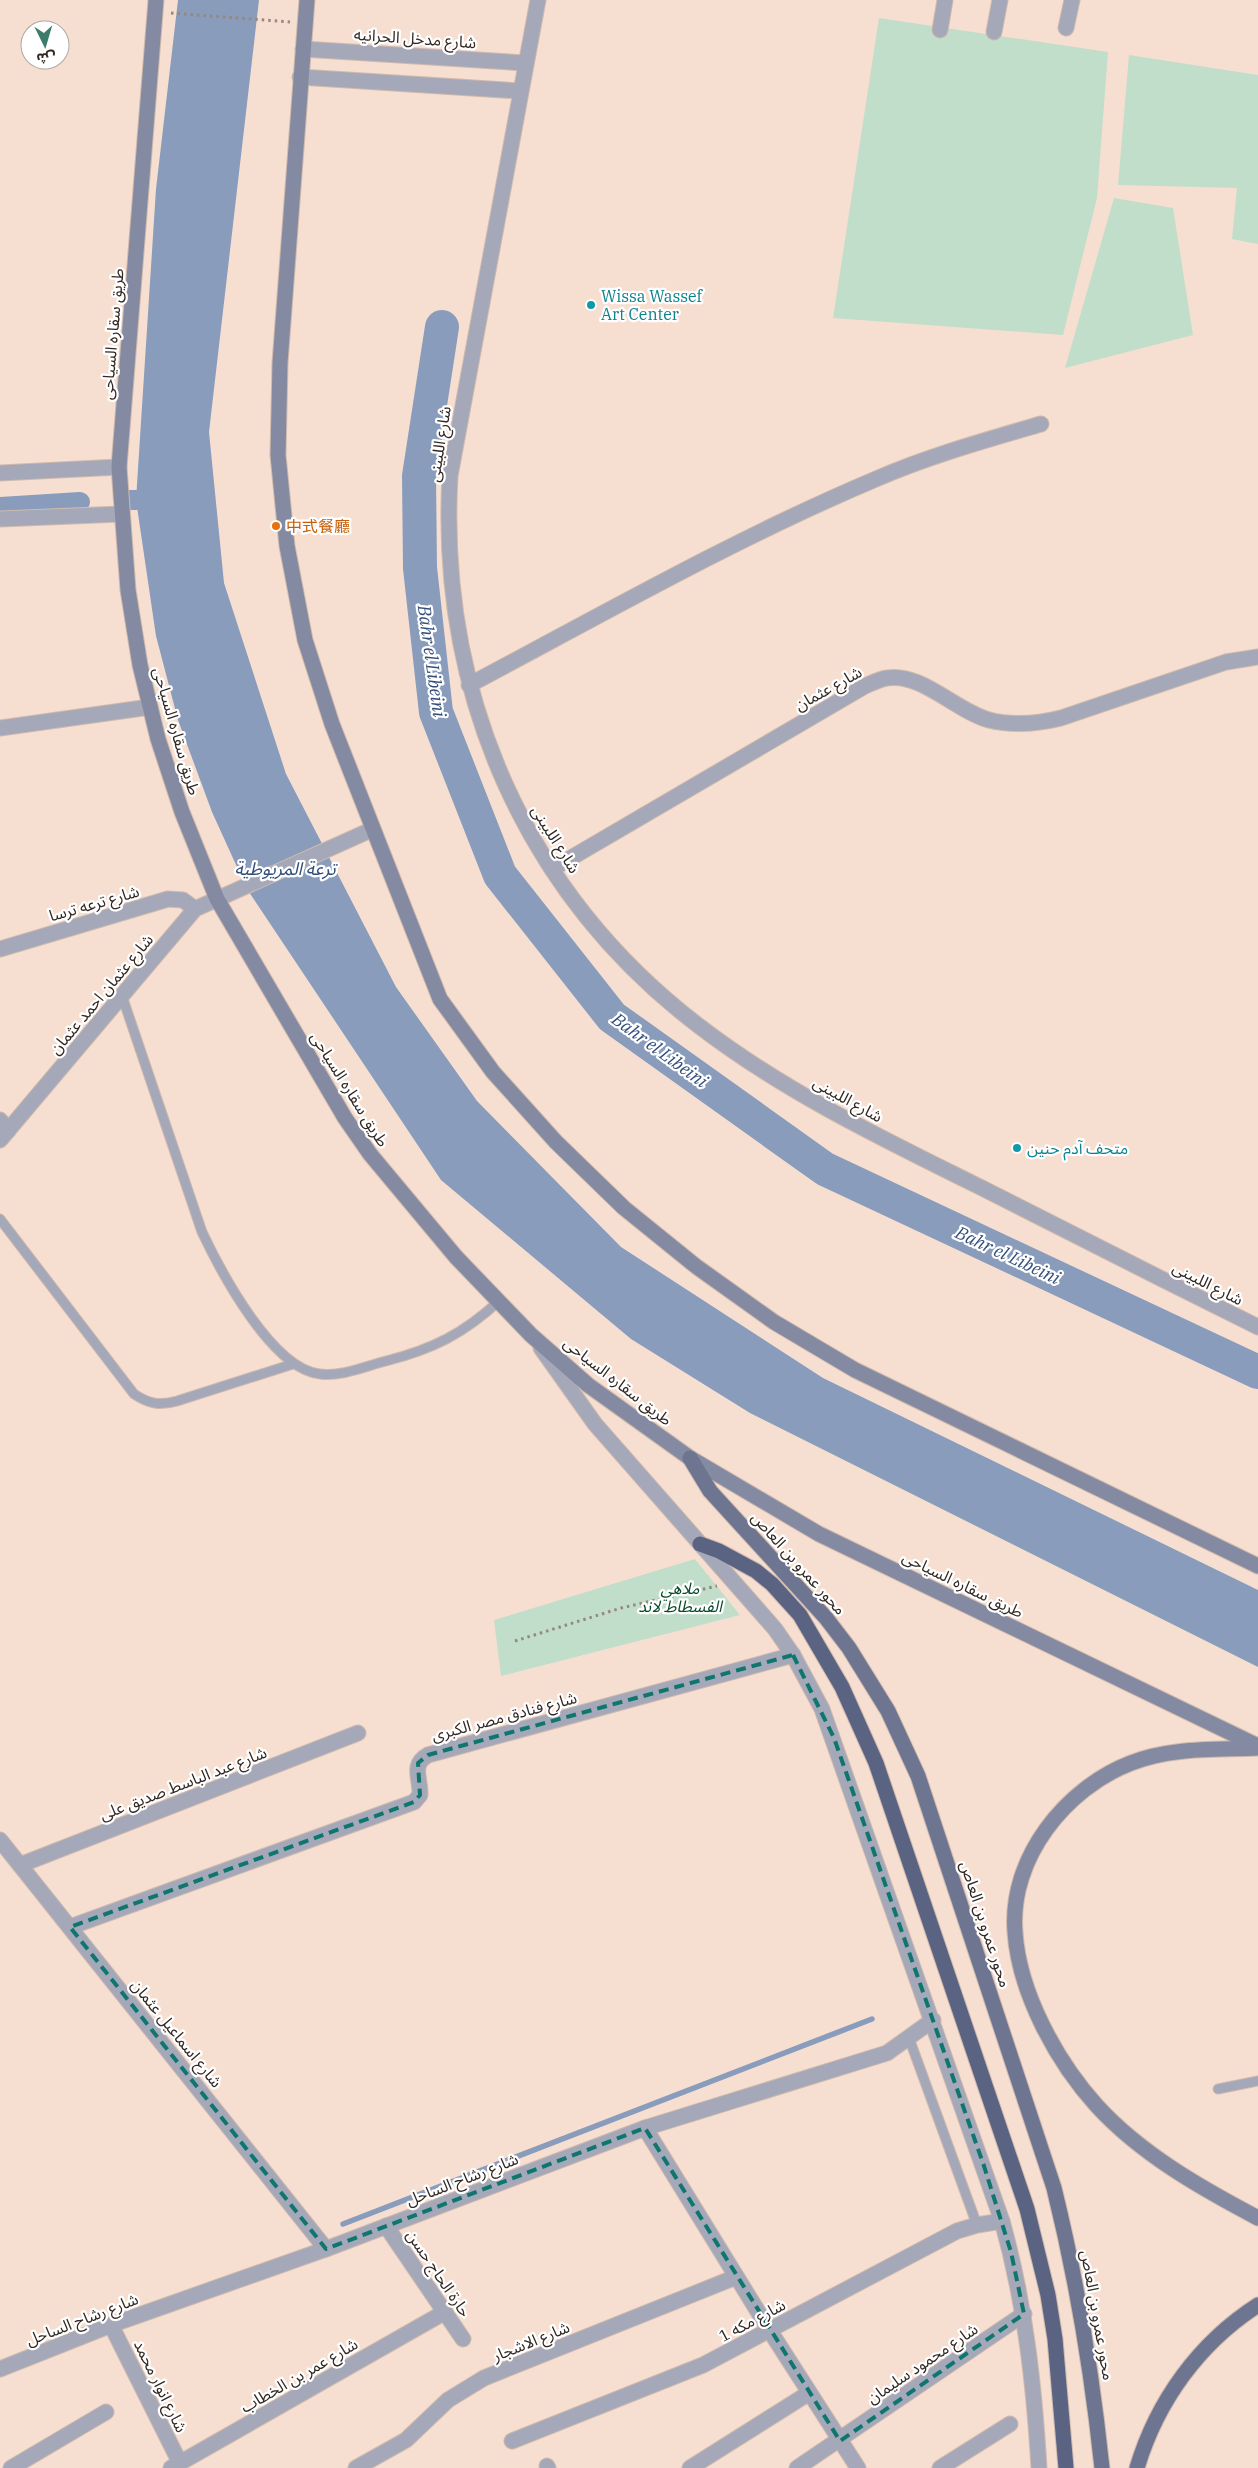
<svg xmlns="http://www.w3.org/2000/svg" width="1258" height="2468" viewBox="0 0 1258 2468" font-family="'IBM Plex Serif','Noto Sans Arabic','Noto Sans SC',serif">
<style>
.green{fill:#c1deca}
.water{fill:#899cbc}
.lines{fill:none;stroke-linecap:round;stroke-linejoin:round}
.stream{stroke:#899cbc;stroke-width:5.5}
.canal{stroke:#899cbc;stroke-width:20}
.river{stroke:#899cbc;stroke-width:34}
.service-casing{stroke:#cfbaae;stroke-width:11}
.minor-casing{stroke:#cfbaae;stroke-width:17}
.tertiary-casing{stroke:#cfbaae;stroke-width:17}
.secondary-casing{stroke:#cfbaae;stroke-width:17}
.primary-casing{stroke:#cfbaae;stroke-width:17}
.motorway-casing{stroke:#cfbaae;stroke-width:17}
.path{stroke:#97877d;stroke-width:3;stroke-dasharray:2.5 4;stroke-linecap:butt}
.service{stroke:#a4a8b8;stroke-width:9}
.minor{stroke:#a4a8b8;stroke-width:15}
.tertiary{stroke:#a4a8b8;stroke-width:15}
.secondary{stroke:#848aa1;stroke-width:15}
.primary{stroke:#6e7591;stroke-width:15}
.motorway{stroke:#5b6383;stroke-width:15}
.marked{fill:none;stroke:#0f766e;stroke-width:4;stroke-dasharray:10 6;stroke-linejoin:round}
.culture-dot{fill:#0f9aa8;stroke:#fff;stroke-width:2}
.food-dot{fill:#e8710a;stroke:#fff;stroke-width:2}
.labels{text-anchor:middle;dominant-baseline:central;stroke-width:4.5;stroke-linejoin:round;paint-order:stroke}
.street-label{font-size:16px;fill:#312823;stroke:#fff}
.culture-label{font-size:16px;fill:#0d838f;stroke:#fff;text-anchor:start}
.food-label{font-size:16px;fill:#c56008;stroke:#fff;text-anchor:start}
.park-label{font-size:16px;font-style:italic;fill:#08492a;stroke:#fff}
.water-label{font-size:18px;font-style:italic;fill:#344e7b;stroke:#fff}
</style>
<rect width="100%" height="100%" fill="#f6dfd1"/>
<g class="green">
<path d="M 879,18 L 1108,52 L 1097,198 L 1063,335 L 833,318 Z"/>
<path d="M 1129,55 L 1258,75 L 1258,244 L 1232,239 L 1237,188 L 1118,185 Z"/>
<path d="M 1114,198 L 1173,208 L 1193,335 L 1065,368 Z"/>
<path d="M 695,1559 L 740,1615 L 501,1676 L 494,1620 Z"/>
</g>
<path class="water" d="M 178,0 L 259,0 L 209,432 L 224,583 L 286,774 L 396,987 L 477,1101 L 621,1247 L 823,1378 L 1258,1590 L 1258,1667 L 750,1413 L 631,1339 L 441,1180 L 247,889 L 212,812 L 178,720 L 156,636 L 136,500 L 156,189 Z"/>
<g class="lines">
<path class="stream" d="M 343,2224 L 872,2019"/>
<g class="canal">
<path d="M 127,500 L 136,500"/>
<path d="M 0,507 L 80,502"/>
</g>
<path class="river" d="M 442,327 L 419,476 L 420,568 L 436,712 L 500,875 L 612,1017 L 825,1169 L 1258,1372"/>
<g class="service-casing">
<g id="service">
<path d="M 122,996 L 202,1232 C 221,1272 272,1369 320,1374 C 341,1377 366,1366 386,1361 C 433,1349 463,1334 499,1301"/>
<path d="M 0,1219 L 134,1394 C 149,1404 160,1406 177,1401 L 293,1364"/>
<path d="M 909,2038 L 977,2225"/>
<path d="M 1218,2089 L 1258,2081"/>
</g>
</g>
<g class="minor-casing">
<g id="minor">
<path d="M 538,0 L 450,476 C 438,694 525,893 699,1026 C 785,1092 883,1139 980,1187 C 1073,1234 1165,1281 1258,1327"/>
<path d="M 1066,28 L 1072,0"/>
<path d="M 940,30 L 945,0"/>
<path d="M 994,32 L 1000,0"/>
<path d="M 303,49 L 525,63"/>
<path d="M 300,77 L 520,91"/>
<path d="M 469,685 C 603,614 736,538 876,479 C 929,456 986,440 1041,424"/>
<path d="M 0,728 L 150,707"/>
<path d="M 552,869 L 865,686 C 872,683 880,679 887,678 C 921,672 956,711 989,720 C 1013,726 1037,724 1061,718 L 1226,662 L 1258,657"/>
<path d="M 0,949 L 168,899 L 183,900 L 195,909"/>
<path d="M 0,1120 L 8,1131"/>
<path d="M 541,1348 L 595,1424 L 775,1629 L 793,1655 L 822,1709 L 1002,2221 C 1025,2303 1034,2384 1039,2468"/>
<path d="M 0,1840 L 326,2249"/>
<path d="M 20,1865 L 358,1733"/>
<path d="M 70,1927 L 414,1802 L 420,1795 C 421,1779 410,1765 428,1755 L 793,1655"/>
<path d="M 645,2128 L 770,2331 L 858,2468"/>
<path d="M 386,2226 L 463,2339"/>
<path d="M 111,2325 L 180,2463"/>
<path d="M 0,2369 L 111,2325 L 326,2249 L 645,2128 L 887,2053 L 933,2020"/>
<path d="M 512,2441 L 703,2365 L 957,2231 L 977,2225 L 1002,2221"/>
<path d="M 547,2466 L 548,2468"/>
<path d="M 11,2468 L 106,2412"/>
<path d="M 171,2468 L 445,2312"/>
<path d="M 356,2468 L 406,2440 L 448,2400 L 484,2378 L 736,2277"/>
<path d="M 690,2468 L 809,2393"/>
<path d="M 797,2468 L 1024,2314"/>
<path d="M 940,2468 L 1010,2424"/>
</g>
</g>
<g class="tertiary-casing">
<g id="tertiary">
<path d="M 0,473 L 119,467"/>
<path d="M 0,519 L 121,514"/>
<path d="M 0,1140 L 195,909 L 373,829"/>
</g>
</g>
<g class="secondary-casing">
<g id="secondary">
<path d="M 156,0 L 119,467 L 128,590 L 140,665 L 158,739 L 182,812 L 217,899 L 345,1118 L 370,1154 L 456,1257 L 531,1335 L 588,1385 L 690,1458 L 819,1534 L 1258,1746"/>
<path d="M 307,0 L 280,363 L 278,455 L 287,546 L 305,640 L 332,724 L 440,999 L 493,1072 L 556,1142 L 624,1208 L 697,1267 L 774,1322 L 855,1370 L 1258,1566"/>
<path d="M 1258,1748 C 1216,1750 1171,1747 1131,1763 C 1066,1788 1009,1858 1015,1932 C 1019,1993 1057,2062 1097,2106 C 1141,2154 1201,2188 1258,2218"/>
</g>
</g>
<g class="primary-casing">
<g id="primary">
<path d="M 690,1458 L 710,1491 L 826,1618 L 849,1648 L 888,1711 L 918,1776 L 1054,2188 C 1077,2281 1092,2373 1102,2468"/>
<path d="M 1137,2468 C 1157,2401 1199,2343 1258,2305"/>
</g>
</g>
<g class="motorway-casing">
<path id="motorway" d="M 700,1544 L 719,1551 L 756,1571 L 772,1584 L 800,1615 L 842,1687 L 876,1763 L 1027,2209 L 1048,2295 L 1055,2339 L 1066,2468"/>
</g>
<g class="path">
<path d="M 171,13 L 290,22"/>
<path d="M 515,1641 L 621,1608 L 717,1586"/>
</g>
<use href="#service" class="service"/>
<use href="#minor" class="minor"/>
<use href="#tertiary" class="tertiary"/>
<use href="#secondary" class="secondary"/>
<use href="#primary" class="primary"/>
<use href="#motorway" class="motorway"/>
</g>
<path class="marked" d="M 793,1655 L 834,1738 L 984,2166 L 1011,2252 L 1024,2314 L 840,2441 L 645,2128 L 326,2249 L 70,1927 L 414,1802 L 420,1795 L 418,1763 L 428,1755 Z"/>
<g class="culture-dot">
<circle cx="591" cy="305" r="5"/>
<circle cx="1017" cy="1148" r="5"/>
</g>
<circle class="food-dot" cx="276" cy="526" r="5"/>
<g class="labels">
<g class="street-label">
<text transform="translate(415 38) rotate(4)">شارع مدخل الحرانيه</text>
<text transform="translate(112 334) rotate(-85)">طريق سقاره السياحى</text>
<text transform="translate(439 444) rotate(-81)">شارع اللبينى</text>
<text transform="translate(828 688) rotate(-29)">شارع عثمان</text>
<text transform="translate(177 731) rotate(74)">طريق سقاره السياحى</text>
<text transform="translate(556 839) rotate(58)">شارع اللبينى</text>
<text transform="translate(94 903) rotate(-16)">شارع ترعه ترسا</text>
<text transform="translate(101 994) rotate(-50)">شارع عثمان احمد عثمان</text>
<text transform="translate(350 1089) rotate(58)">طريق سقاره السياحى</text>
<text transform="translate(848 1099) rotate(29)">شارع اللبينى</text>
<text transform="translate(1208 1283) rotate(27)">شارع اللبينى</text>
<text transform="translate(618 1381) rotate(38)">طريق سقاره السياحى</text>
<text transform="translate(799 1563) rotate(48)">محور عمرو بن العاص</text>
<text transform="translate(963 1584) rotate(26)">طريق سقاره السياحى</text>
<text transform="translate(504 1716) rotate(-15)">شارع فنادق مصر الكبرى</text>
<text transform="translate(183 1783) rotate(-21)">شارع عبد الباسط صديق على</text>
<text transform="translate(986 1924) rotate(72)">محور عمرو بن العاص</text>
<text transform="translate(177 2033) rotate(51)">شارع اسماعيل عثمان</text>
<text transform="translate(462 2179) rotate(-21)">شارع رشاح الساحل</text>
<text transform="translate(439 2273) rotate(56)">حارة الحاج حسن</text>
<text transform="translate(1098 2315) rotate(80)">محور عمرو بن العاص</text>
<text transform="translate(82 2319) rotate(-21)">شارع رشاح الساحل</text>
<text transform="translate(752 2320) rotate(-28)">شارع مكه 1</text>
<text transform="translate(531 2341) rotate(-22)">شارع الاشجار</text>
<text transform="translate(922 2363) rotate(-34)">شارع محمود سليمان</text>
<text transform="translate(299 2375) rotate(-30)">شارع عمر بن الخطاب</text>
<text transform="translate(161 2386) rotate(64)">شارع انوار محمد</text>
</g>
<g class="culture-label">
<text x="601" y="296">Wissa Wassef<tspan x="601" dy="18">Art Center</tspan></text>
<text x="1027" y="1148">متحف آدم حنين</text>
</g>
<g class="food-label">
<text x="286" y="526">中式餐廳</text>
</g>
<g class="park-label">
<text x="680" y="1588">ملاهي<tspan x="680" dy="18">الفسطاط لاند</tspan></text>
</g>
<g class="water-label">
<text transform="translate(432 661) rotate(82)">Bahr el Libeini</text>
<text x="285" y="868">ترعة المريوطية</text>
<text transform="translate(660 1050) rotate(36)">Bahr el Libeini</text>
<text transform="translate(1008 1255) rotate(25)">Bahr el Libeini</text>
</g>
</g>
<g transform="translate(45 45) rotate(175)"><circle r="24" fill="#ffffff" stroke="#ada9a7"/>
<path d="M0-4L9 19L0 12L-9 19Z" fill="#3d7c6a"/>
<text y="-8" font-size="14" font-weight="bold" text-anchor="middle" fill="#312823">ش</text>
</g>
</svg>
